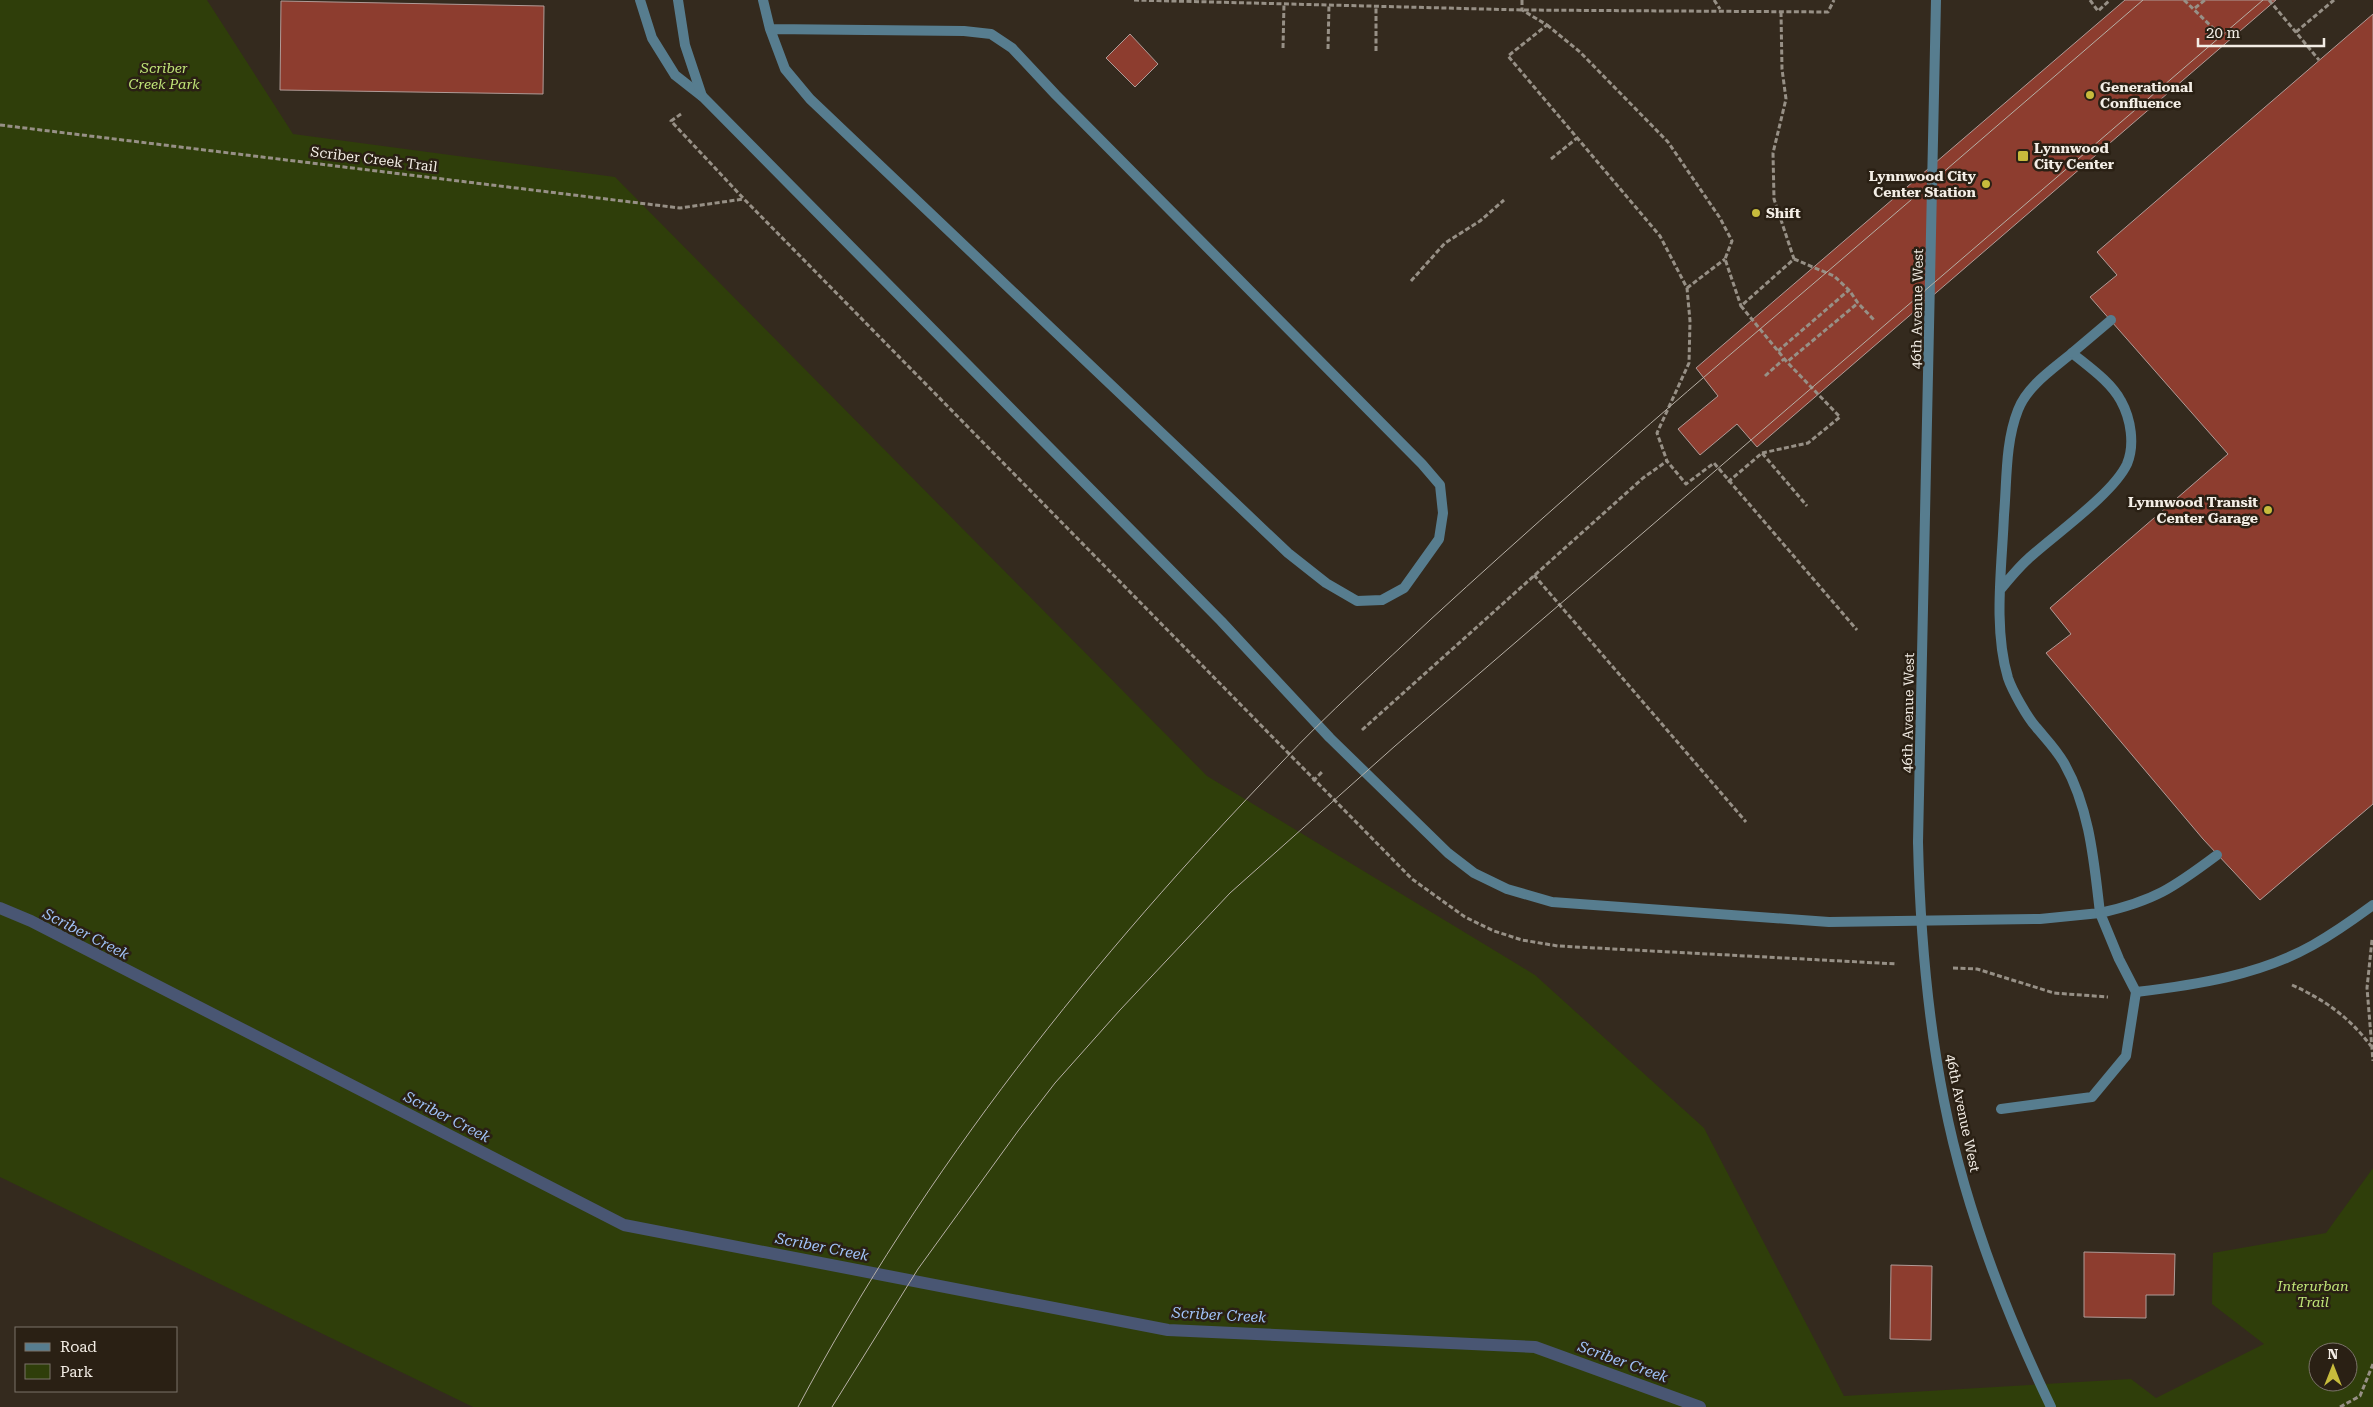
<svg xmlns="http://www.w3.org/2000/svg" width="2373" height="1407" viewBox="0 0 2373 1407" font-family="'Roboto Serif',serif">
<style>
.green{fill:#2f3e0a;fill-rule:evenodd}
.lines{fill:none;stroke-linecap:round;stroke-linejoin:round}
.stream{stroke:#495673;stroke-width:12}
.building{fill:#8d3d2f;stroke:#b09b97}
.path{stroke:#979086;stroke-width:3;stroke-dasharray:5 2.5;stroke-linecap:butt}
.service{stroke:#577d8f;stroke-width:10}
.tertiary{stroke:#577d8f;stroke-width:10}
.tram{stroke:#b7b0a6;stroke-width:1}
.tertiary-bridge{stroke:#577d8f;stroke-width:10}
.poi-dot{fill:#c7bb3c;stroke:#2a2014;stroke-width:2}
.labels{text-anchor:middle;dominant-baseline:central;stroke-width:5;stroke-linejoin:round;paint-order:stroke}
.park-label{font-size:14px;font-style:italic;fill:#c0e578;stroke:#2a2014}
.poi-label{font-size:14px;font-weight:bold;fill:#f3ede5;stroke:#2a2014;text-anchor:start}
.street-label{font-size:14px;fill:#f3ede5;stroke:#2a2014}
.water-label{font-size:15px;font-style:italic;fill:#a1c3f9;stroke:#2a2014}
</style>
<rect width="100%" height="100%" fill="#342a1e"/>
<path class="green" d="M 0,0 L 207,0 L 293,134 L 615,177 L 1207,776 L 1535,975 L 1704,1128 L 1844,1396 L 2131,1379 L 2156,1398 L 2264,1344 L 2212,1304 L 2213,1253 L 2326,1233 L 2373,1168 L 2373,1407 L 473,1407 L 0,1177 ZM 2318,1352 L 2348,1352 L 2348,1382 L 2318,1382 Z"/>
<g class="lines">
<path class="stream" d="M 0,908 L 31,921 L 624,1225 L 1168,1330 L 1535,1347 L 1700,1407"/>
</g>
<g class="building">
<path d="M 2125,0 L 2276,0 L 1757,447 L 1737,424 L 1700,455 L 1678,429 L 1718,396 L 1696,368 Z"/>
<path d="M 281,1 L 544,6 L 543,94 L 280,90 Z"/>
<path d="M 2373,14 L 2373,804 L 2260,900 L 2203,839 L 2046,653 L 2071,634 L 2050,608 L 2228,454 L 2090,297 L 2117,275 L 2097,252 Z"/>
<path d="M 1130,34 L 1158,64 L 1135,87 L 1106,58 Z"/>
<path d="M 2084,1252 L 2175,1254 L 2174,1295 L 2146,1295 L 2146,1318 L 2084,1317 Z"/>
<path d="M 1891,1265 L 1932,1266 L 1931,1340 L 1890,1339 Z"/>
</g>
<g class="lines">
<g class="path">
<path d="M 1134,0 L 1522,10 L 1828,12 L 1834,0"/>
<path d="M 1522,0 L 1522,10 L 1547,25 L 1508,56 L 1660,236 L 1687,288 L 1690,321 L 1689,363 L 1657,433 L 1667,461 L 1686,484 L 1714,463 L 1857,630"/>
<path d="M 1714,0 L 1720,9"/>
<path d="M 2090,0 L 2098,11 L 2110,0"/>
<path d="M 2184,0 L 2214,29"/>
<path d="M 2269,0 L 2319,60"/>
<path d="M 2195,8 L 2205,0"/>
<path d="M 1781,12 L 1782,69 L 1786,99 L 1773,153 L 1774,199 L 1794,259 L 1741,306 L 1787,362 L 1858,303"/>
<path d="M 1547,25 L 1580,52 L 1668,142 L 1720,218 L 1732,241 L 1725,259 L 1741,306"/>
<path d="M 2296,32 L 2334,0"/>
<path d="M 1283,48 L 1284,3"/>
<path d="M 1328,49 L 1329,4"/>
<path d="M 1376,51 L 1376,6"/>
<path d="M 681,114 L 671,121 L 744,199 L 1412,879 L 1465,917 L 1494,931 L 1522,940 L 1558,946 L 1897,964"/>
<path d="M 0,125 L 680,208 L 744,199"/>
<path d="M 1551,159 L 1577,138"/>
<path d="M 1794,259 L 1834,276 L 1849,290 L 1858,303 L 1874,320"/>
<path d="M 1411,281 L 1445,243 L 1480,221 L 1504,200"/>
<path d="M 1687,288 L 1725,259"/>
<path d="M 1778,351 L 1849,290"/>
<path d="M 1765,376 L 1784,359"/>
<path d="M 1762,453 L 1808,443 L 1840,417 L 1787,362"/>
<path d="M 1728,482 L 1762,453 L 1807,506"/>
<path d="M 1534,575 L 1746,822"/>
<path d="M 1362,730 L 1643,478 L 1667,461"/>
<path d="M 1313,781 L 1323,771"/>
<path d="M 2372,940 L 2367,988 L 2373,1061"/>
<path d="M 1953,968 L 1977,969 L 2054,993 L 2108,997"/>
<path d="M 2292,985 C 2325,1000 2349,1017 2371,1046"/>
<path d="M 2340,1407 L 2360,1396 L 2373,1364"/>
</g>
<g class="service">
<path d="M 640,0 L 652,38 L 675,75 L 703,97 L 1221,621 L 1330,738 L 1448,853 L 1474,873 L 1507,889 L 1552,902 L 1829,922 L 2040,919 L 2100,913 C 2094,862 2090,809 2064,763 C 2056,749 2046,739 2036,727 C 2027,717 2012,690 2008,678 C 1993,628 2002,566 2004,515 C 2007,481 2005,443 2018,410 C 2027,386 2053,369 2072,353 C 2089,367 2111,382 2121,401 C 2131,419 2135,445 2127,464 C 2113,494 2054,535 2028,559 C 2018,568 2009,579 2000,590"/>
<path d="M 678,0 L 685,45 L 702,96"/>
<path d="M 763,0 L 770,29 L 785,69 L 810,99 L 1288,553 L 1326,583 L 1357,601 L 1382,600 L 1404,588 L 1439,539 L 1443,513 L 1440,485 L 1422,464 L 1056,95 L 1012,48 L 991,34 L 964,31 L 770,29"/>
<path d="M 2072,353 L 2111,320"/>
<path d="M 2136,992 C 2196,985 2260,975 2313,945 C 2334,933 2354,919 2373,905"/>
<path d="M 2001,1109 L 2092,1097 L 2126,1056 L 2136,992 L 2119,959 L 2100,913 C 2154,901 2173,888 2217,855"/>
</g>
<path class="tertiary" d="M 1918,842 L 1936,0"/>
<g class="tram">
<path d="M 798,1407 C 925,1168 1094,957 1281,763 C 1328,713 1380,667 1430,620 C 1527,531 1625,445 1725,359 C 1865,240 2004,120 2143,0"/>
<path d="M 832,1407 L 918,1269 L 1018,1131 L 1055,1083 L 1120,1010 L 1230,893 L 1395,746 L 2263,0"/>
</g>
<path class="tertiary-bridge" d="M 1918,842 C 1920,929 1927,1015 1944,1101 C 1965,1208 2004,1309 2051,1407"/>
</g>
<g class="poi-dot">
<circle cx="2090" cy="95" r="5"/>
<rect x="2017" y="150" width="12" height="12" rx="2.5"/>
<circle cx="1986" cy="184" r="5"/>
<circle cx="1756" cy="213" r="5"/>
<circle cx="2268" cy="510" r="5"/>
</g>
<g class="labels">
<g class="park-label">
<text x="164" y="68">Scriber<tspan x="164" dy="16">Creek Park</tspan></text>
<text x="2313" y="1286">Interurban<tspan x="2313" dy="16">Trail</tspan></text>
</g>
<g class="poi-label">
<text x="2100" y="87">Generational<tspan x="2100" dy="16">Confluence</tspan></text>
<text x="2034" y="148">Lynnwood<tspan x="2034" dy="16">City Center</tspan></text>
<text x="1976" y="176" text-anchor="end">Lynnwood City<tspan x="1976" dy="16">Center Station</tspan></text>
<text x="1766" y="213">Shift</text>
<text x="2258" y="502" text-anchor="end">Lynnwood Transit<tspan x="2258" dy="16">Center Garage</tspan></text>
</g>
<g class="street-label">
<text transform="translate(374 159) rotate(7)">Scriber Creek Trail</text>
<text transform="translate(1917 309) rotate(-89)">46th Avenue West</text>
<text transform="translate(1908 713) rotate(-89)">46th Avenue West</text>
<text transform="translate(1963 1113) rotate(78)">46th Avenue West</text>
</g>
<g class="water-label">
<text transform="translate(86 934) rotate(27)">Scriber Creek</text>
<text transform="translate(447 1117) rotate(27)">Scriber Creek</text>
<text transform="translate(822 1247) rotate(11)">Scriber Creek</text>
<text transform="translate(1219 1315) rotate(3)">Scriber Creek</text>
<text transform="translate(1623 1362) rotate(20)">Scriber Creek</text>
</g>
</g>
<rect x="15" y="1327" width="162" height="65" fill="#2a2014" stroke="#7a7268"/>
<rect x="25" y="1343" width="25" height="8" fill="#577d8f" stroke="#7a7268"/>
<text x="60" y="1352" font-size="15" fill="#f3ede5">Road</text>
<rect x="25" y="1364" width="25" height="15" fill="#2f3e0a" stroke="#7a7268"/>
<text x="60" y="1377" font-size="15" fill="#f3ede5">Park</text>
<g transform="translate(2333 1367)"><circle r="24" fill="#2a2014" stroke="#7a7268"/>
<path d="M0-4L9 19L0 12L-9 19Z" fill="#c7bb3c"/>
<text y="-8" font-size="14" font-weight="bold" text-anchor="middle" fill="#f3ede5">N</text>
</g>
<path d="M2198 38v8h126v-8" fill="none" stroke="#f3ede5" stroke-width="2.5"/>
<text x="2206" y="38" font-size="15" fill="#f3ede5" stroke="#2a2014" stroke-width="4" paint-order="stroke">20 m</text>
</svg>
